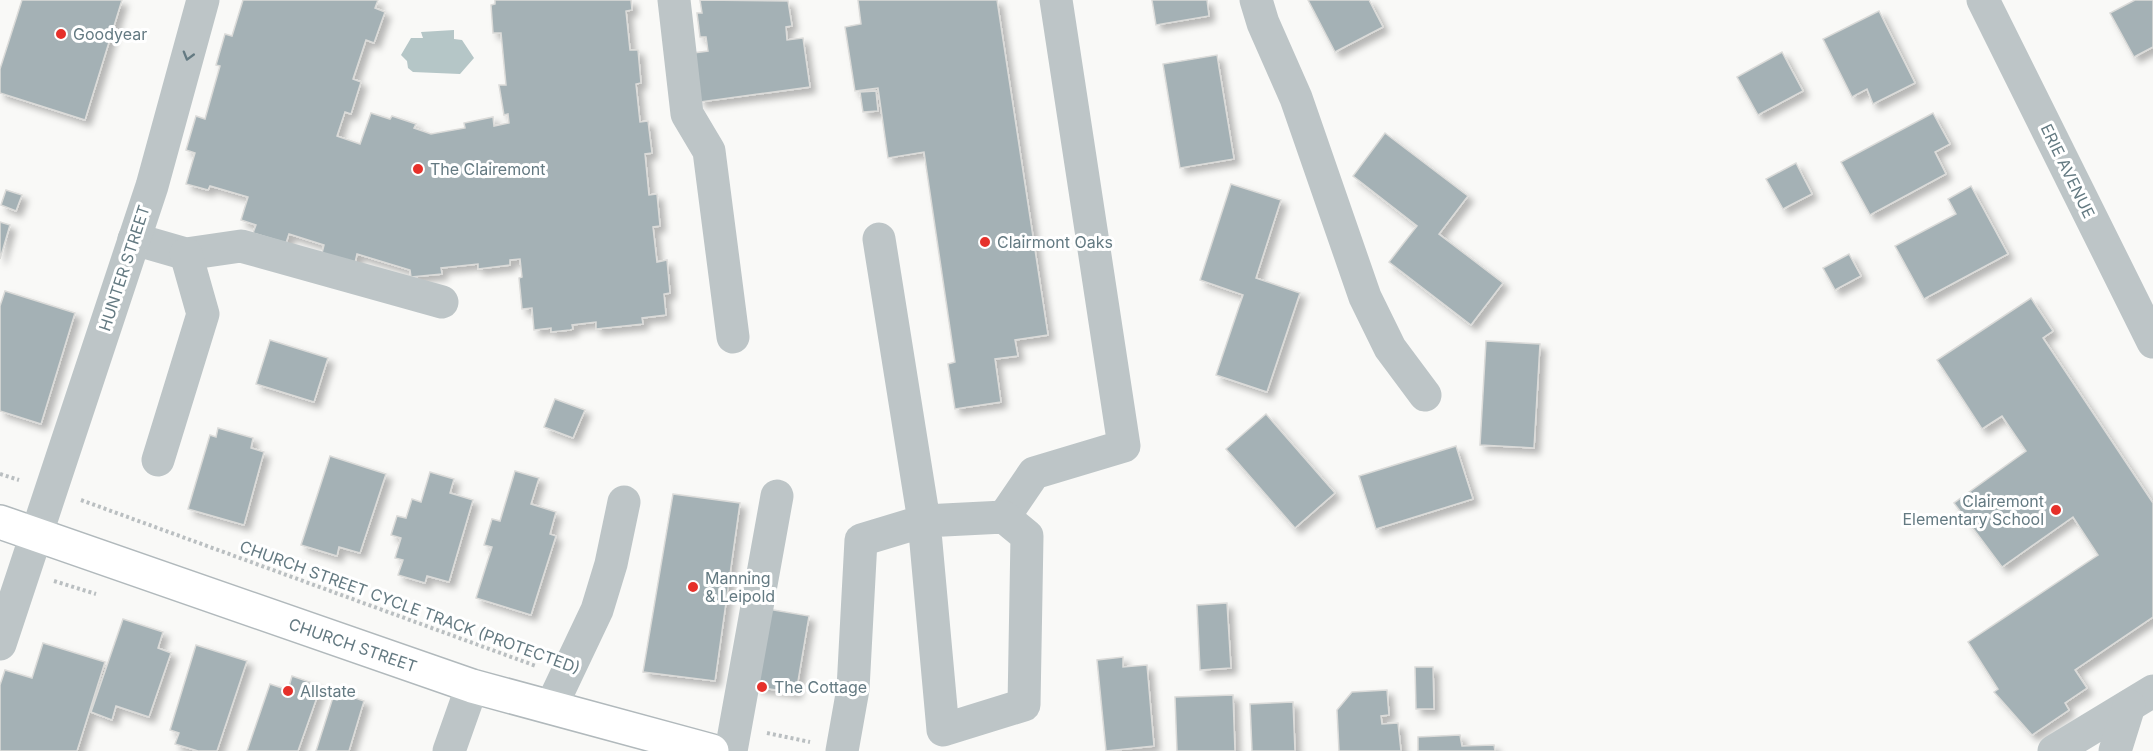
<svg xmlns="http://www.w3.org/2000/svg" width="2153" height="751" viewBox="0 0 2153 751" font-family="Inter,sans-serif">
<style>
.water{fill:#b5c6c7}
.building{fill:#a4b1b5;stroke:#dbdbd9;stroke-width:1.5;filter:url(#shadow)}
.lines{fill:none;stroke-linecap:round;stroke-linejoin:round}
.major-casing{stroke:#b1b9bc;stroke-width:36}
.path{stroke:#babfc1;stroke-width:4;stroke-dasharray:3 3;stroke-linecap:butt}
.minor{stroke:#bdc5c7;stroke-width:33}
.major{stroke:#fff;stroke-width:33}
.oneway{stroke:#647a82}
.poi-dot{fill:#e6302a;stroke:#fff;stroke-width:2}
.labels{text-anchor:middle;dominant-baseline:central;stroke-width:6;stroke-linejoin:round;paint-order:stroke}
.poi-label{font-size:16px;fill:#647a82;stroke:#fff;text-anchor:start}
.street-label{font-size:16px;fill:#647a82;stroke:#fff}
</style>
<defs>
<filter id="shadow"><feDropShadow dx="5.5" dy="5.5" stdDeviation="3" flood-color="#0004"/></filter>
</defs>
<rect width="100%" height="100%" fill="#f9f9f7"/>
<path class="water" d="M 454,30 L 454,39 L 462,40 L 474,58 L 460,74 L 413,72 L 408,68 L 407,61 L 401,55 L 411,38 L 423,38 L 421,32 Z"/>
<g class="building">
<path d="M 22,0 L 122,0 L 85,120 L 0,93 L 0,69 Z"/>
<path d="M 243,0 L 378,0 L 375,8 L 385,12 L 374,43 L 366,40 L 353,79 L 361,82 L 351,114 L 345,112 L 337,136 L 360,144 L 371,113 L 390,119 L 392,116 L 416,124 L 414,128 L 431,134 L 465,128 L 464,123 L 493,117 L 494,126 L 509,123 L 508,114 L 504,115 L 499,85 L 506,85 L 501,33 L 493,33 L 491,5 L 495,4 L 495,0 L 631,0 L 632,10 L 626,11 L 630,50 L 638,50 L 641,83 L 636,84 L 640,122 L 648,121 L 652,153 L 645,154 L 649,195 L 657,194 L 660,226 L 653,227 L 657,262 L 667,260 L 670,293 L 664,294 L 666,315 L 642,318 L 643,324 L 596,329 L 596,322 L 572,325 L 573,329 L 570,330 L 551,332 L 551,328 L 534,330 L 532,308 L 522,309 L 519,278 L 522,277 L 520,259 L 510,260 L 510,265 L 478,269 L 478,264 L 441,268 L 442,274 L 411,277 L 410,270 L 357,254 L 355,263 L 322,253 L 324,245 L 289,234 L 286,243 L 253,233 L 256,225 L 241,220 L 248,197 L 210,186 L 208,190 L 186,184 L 195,153 L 186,150 L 196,116 L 205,119 L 220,66 L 216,65 L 225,34 L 232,36 Z"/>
<path d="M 700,0 L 788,1 L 792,26 L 786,27 L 787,40 L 803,38 L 810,87 L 700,102 L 693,53 L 708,51 L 706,37 L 700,37 L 697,13 L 702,13 Z"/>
<path d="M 858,0 L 997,0 L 1048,335 L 1015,340 L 1018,356 L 995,359 L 1001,402 L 955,409 L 948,364 L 955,362 L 924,152 L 888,158 L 878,88 L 855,91 L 845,27 L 861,24 Z"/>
<path d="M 1152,0 L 1207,0 L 1209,16 L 1156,25 Z"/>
<path d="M 1308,0 L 1369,0 L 1383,27 L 1335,52 Z"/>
<path d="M 2135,0 L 2153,0 L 2153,47 L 2134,57 L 2110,13 Z"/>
<path d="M 1879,11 L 1915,83 L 1873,104 L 1867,89 L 1852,97 L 1823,39 Z"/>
<path d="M 1782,52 L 1803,91 L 1758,115 L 1737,77 Z"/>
<path d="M 1217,55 L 1234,159 L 1180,168 L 1163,64 Z"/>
<path d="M 876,91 L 878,111 L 863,112 L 860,92 Z"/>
<path d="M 1933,113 L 1950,144 L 1935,152 L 1946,174 L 1870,215 L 1841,162 Z"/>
<path d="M 1385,133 L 1468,196 L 1439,234 L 1503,283 L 1471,325 L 1389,262 L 1417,226 L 1353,176 Z"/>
<path d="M 1796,163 L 1812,194 L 1783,209 L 1766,179 Z"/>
<path d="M 1231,184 L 1281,200 L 1256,278 L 1300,293 L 1267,392 L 1216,375 L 1243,295 L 1200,280 Z"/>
<path d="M 1971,186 L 2008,254 L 1924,299 L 1895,246 L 1956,214 L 1948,199 Z"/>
<path d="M 6,190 L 22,195 L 16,211 L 1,205 Z"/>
<path d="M 0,222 L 10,225 L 0,259 Z"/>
<path d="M 1849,254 L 1861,276 L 1835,290 L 1823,268 Z"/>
<path d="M 5,291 L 75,313 L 41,424 L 0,411 L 0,306 Z"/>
<path d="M 2031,298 L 2053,331 L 2043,338 L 2153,503 L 2153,617 L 2075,670 L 2087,688 L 2065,703 L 2069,710 L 2032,735 L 1994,692 L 1998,689 L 1968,642 L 2098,555 L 2073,517 L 2002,567 L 1954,503 L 2026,451 L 2002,416 L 1982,429 L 1937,360 Z"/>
<path d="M 270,340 L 328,358 L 314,402 L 256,384 Z"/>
<path d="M 1486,341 L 1540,344 L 1534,448 L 1480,445 Z"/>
<path d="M 555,399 L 585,410 L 573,438 L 544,427 Z"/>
<path d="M 1266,414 L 1335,493 L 1295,528 L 1226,449 Z"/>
<path d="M 218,428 L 253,438 L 251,448 L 264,452 L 244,525 L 188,509 L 210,435 L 216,437 Z"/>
<path d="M 1456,446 L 1473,499 L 1376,529 L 1359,476 Z"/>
<path d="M 330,456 L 386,474 L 360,553 L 339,547 L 337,556 L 301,545 Z"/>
<path d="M 515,471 L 539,478 L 531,504 L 556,512 L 550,534 L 556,536 L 531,615 L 476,598 L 492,547 L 484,545 L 492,519 L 500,521 Z"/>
<path d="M 430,472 L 454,479 L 450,493 L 473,500 L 449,582 L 427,576 L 425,583 L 398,575 L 403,560 L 395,558 L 401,538 L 391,535 L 397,516 L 406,518 L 412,499 L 421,502 Z"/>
<path d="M 673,494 L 740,503 L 715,681 L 643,672 Z"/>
<path d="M 1227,603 L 1231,668 L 1200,670 L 1197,605 Z"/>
<path d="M 762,608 L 809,616 L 796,693 L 756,687 Z"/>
<path d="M 123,619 L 163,632 L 158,648 L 171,653 L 149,717 L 116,706 L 112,720 L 91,712 Z"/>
<path d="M 43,643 L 105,662 L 77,751 L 0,751 L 0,685 L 5,670 L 32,678 Z"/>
<path d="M 196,645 L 247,661 L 217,751 L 198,751 L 175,744 L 179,733 L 170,730 Z"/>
<path d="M 1123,657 L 1123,667 L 1147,665 L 1154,746 L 1106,751 L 1097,660 Z"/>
<path d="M 1415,667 L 1433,667 L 1434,709 L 1416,709 Z"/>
<path d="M 292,676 L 321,686 L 298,751 L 247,751 L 270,684 L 288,690 Z"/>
<path d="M 1387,690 L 1389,715 L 1381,716 L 1382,724 L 1398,723 L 1401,751 L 1339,751 L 1337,710 L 1352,692 Z"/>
<path d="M 335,691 L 364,701 L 349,751 L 316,751 Z"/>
<path d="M 1233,695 L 1235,751 L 1177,751 L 1175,697 Z"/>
<path d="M 1293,702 L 1295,751 L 1252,751 L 1250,704 Z"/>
<path d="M 1460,735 L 1462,746 L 1494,745 L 1495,751 L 1418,751 L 1418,737 Z"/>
</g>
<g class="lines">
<g class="major-casing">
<path id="major" d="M 0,522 L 472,686 L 712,751"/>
</g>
<g class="path">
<path d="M 0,474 L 19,480"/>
<path d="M 81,500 L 536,666"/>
<path d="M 54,581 L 96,594"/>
<path d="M 767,733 L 810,742"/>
</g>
<g class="minor">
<path d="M 674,0 L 687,114 L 709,151 L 733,337"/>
<path d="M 1256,0 L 1263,23 L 1296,98 L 1365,297 L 1390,348 L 1425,395"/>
<path d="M 1983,0 L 2153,342"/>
<path d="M 134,239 L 186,254 L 241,246 L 442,302"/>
<path d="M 158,460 L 203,314 L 186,254"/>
<path d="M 1004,517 L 1034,473 L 1124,446 L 1056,0"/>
<path d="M 0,644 L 152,186 L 203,0"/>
<path d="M 551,707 L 597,610 L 611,564 L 624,502"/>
<path d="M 449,751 L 472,686"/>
<path d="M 731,751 L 777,496"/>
<path d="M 842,751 L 853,689 L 861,540 L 924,521 L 1004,517 L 1027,536 L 1024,705 L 943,730 L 924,521 L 879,239"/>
<path d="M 2054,751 L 2153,691"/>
<path d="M 2115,751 L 2129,706"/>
</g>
<use href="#major" class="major"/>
</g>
<defs><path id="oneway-chevron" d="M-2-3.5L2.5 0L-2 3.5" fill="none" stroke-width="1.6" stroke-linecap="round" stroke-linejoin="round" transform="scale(1.5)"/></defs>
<use class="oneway" href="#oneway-chevron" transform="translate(188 56) rotate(106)"/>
<g class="poi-dot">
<circle cx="61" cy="34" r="6"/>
<circle cx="418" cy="169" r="6"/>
<circle cx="985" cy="242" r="6"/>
<circle cx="2056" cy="510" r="6"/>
<circle cx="693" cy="587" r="6"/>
<circle cx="762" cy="687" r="6"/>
<circle cx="288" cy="691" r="6"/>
</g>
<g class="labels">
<g class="poi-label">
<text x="73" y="34">Goodyear</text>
<text x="430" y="169">The Clairemont</text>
<text x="997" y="242">Clairmont Oaks</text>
<text x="2044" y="501" text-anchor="end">Clairemont<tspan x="2044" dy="18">Elementary School</tspan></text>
<text x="705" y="578">Manning<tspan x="705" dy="18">&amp; Leipold</tspan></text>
<text x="774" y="687">The Cottage</text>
<text x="300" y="691">Allstate</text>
</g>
<g class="street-label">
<text transform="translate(2068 171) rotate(64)">ERIE AVENUE</text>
<text transform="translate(124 268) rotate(-72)">HUNTER STREET</text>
<text transform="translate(410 607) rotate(20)">CHURCH STREET CYCLE TRACK (PROTECTED)</text>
<text transform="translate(353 645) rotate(19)">CHURCH STREET</text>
</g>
</g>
</svg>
